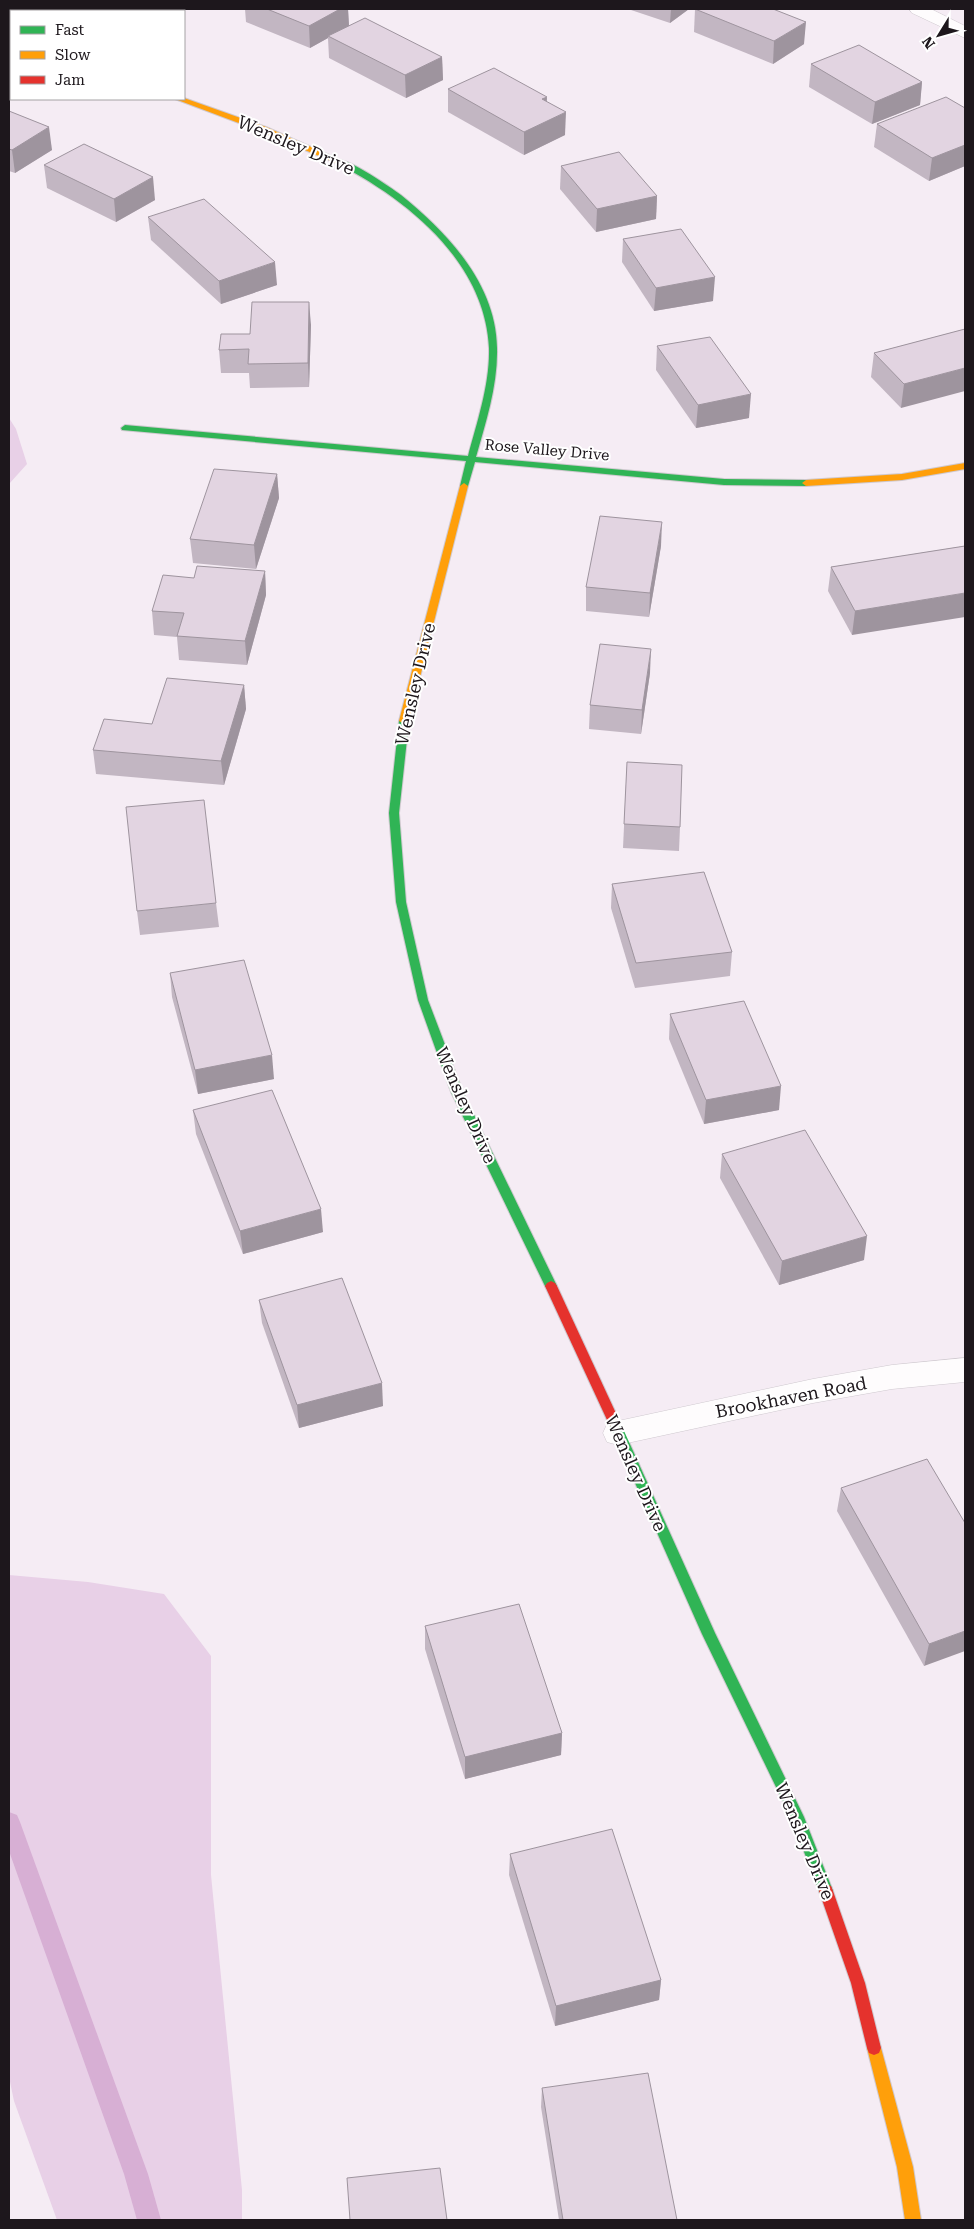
<svg xmlns="http://www.w3.org/2000/svg" width="974" height="2229" viewBox="0 0 974 2229" font-family="'Roboto Serif',serif">
<style>
.green{fill:#e8d0e7}
.lines{fill:none;stroke-linecap:round;stroke-linejoin:round}
.stream{fill:#d7afd4;fill-rule:evenodd}
.street-casing{stroke:#cfc9cf;stroke-width:1}
.fast-casing{stroke:#cfc9cf;stroke-width:2}
.slow-casing{stroke:#cfc9cf;stroke-width:2}
.jam-casing{stroke:#cfc9cf;stroke-width:2}
.street{fill:#fefcfd;fill-rule:evenodd}
.fast{fill:#30b455;fill-rule:evenodd}
.slow{fill:#ff9f0a;fill-rule:evenodd}
.jam{fill:#e5322d;fill-rule:evenodd}
.wall{fill:#c2b6c2}
.shaded-wall{fill:#9e949e}
.building{fill:#e2d4e1;stroke:#9e949e}
.labels{text-anchor:middle;dominant-baseline:central;stroke-width:4;stroke-linejoin:round;paint-order:stroke}
.far-street-label{font-size:15px;fill:#1d171c;stroke:#fff}
.street-label{font-size:18px;fill:#1d171c;stroke:#fff}
</style>
<rect width="100%" height="100%" fill="#f5ecf4"/>
<g class="green">
<path d="M 9,418 L 16,429 L 27,464 L 9,484 Z"/>
<path d="M 9,1575 L 88,1582 L 164,1594 L 211,1656 L 211,1875 L 242,2190 L 242,2220 L 57,2220 L 14,2101 L 9,2077 Z"/>
</g>
<g class="lines">
<path class="stream" d="M 9,1812 L 17,1815 L 20,1822 L 148,2174 L 161,2220 L 137,2220 L 124,2174 L 9,1851 Z"/>
<g class="street-casing">
<g id="street">
<path d="M 909,9 L 931,9 L 965,26 L 965,38 L 912,13 Z"/>
<rect x="9" y="30" width="2" height="11"/>
<path d="M 965,1358 L 965,1382 L 892,1389 L 813,1403 L 618,1445 L 607,1442 L 603,1433 L 607,1424 L 618,1421 L 813,1379 L 892,1365 Z"/>
</g>
</g>
<g class="fast-casing">
<g id="fast">
<path d="M 338,160 C 350,159 390,187 401,195 C 448,233 496,284 497,348 C 498,385 486,422 476,457 L 724,479 L 806,480 L 810,483 L 806,486 L 724,485 L 475,462 L 468,486 L 464,489 L 460,486 L 466,461 L 122,430 L 121,428 L 125,425 L 468,456 C 477,422 490,384 489,348 C 485,262 408,200 338,164 Z"/>
<path d="M 404,718 L 409,721 L 399,813 L 406,902 L 428,1000 L 463,1092 L 557,1286 L 555,1289 L 547,1289 L 545,1286 L 451,1092 L 418,1000 L 396,902 L 389,813 L 399,721 Z"/>
<path d="M 614,1417 L 618,1418 L 620,1422 L 715,1633 L 804,1817 L 833,1891 L 831,1896 L 826,1898 L 821,1896 L 791,1818 L 702,1634 L 608,1422 L 610,1418 Z"/>
</g>
</g>
<g class="slow-casing">
<g id="slow">
<path d="M 184,98 L 266,127 L 345,162 L 338,164 L 260,131 L 175,99 Z"/>
<path d="M 965,463 L 965,469 L 902,480 L 806,486 L 802,483 L 806,480 L 902,474 Z"/>
<path d="M 464,483 L 468,486 L 409,721 L 404,724 L 399,721 L 460,486 Z"/>
<path d="M 874,2041 L 879,2043 L 881,2048 L 913,2167 L 921,2220 L 905,2220 L 897,2167 L 867,2048 L 869,2043 Z"/>
</g>
</g>
<g class="jam-casing">
<g id="jam">
<path d="M 551,1281 L 555,1283 L 557,1286 L 620,1422 L 618,1426 L 614,1427 L 610,1426 L 608,1422 L 545,1286 L 547,1283 Z"/>
<path d="M 826,1884 L 831,1886 L 833,1891 L 865,1983 L 881,2048 L 879,2053 L 874,2055 L 869,2053 L 867,2048 L 851,1983 L 819,1891 L 821,1886 Z"/>
</g>
</g>
<use href="#street" class="street"/>
<use href="#fast" class="fast"/>
<use href="#slow" class="slow"/>
<use href="#jam" class="jam"/>
</g>
<g class="wall">
<path d="M 154,9 L 167,9 L 162,11 L 160,11 Z"/>
<path d="M 245,9 L 348,9 L 349,26 L 442,57 L 443,80 L 406,98 L 329,58 L 328,38 L 310,48 L 246,22 Z"/>
<path d="M 628,9 L 689,9 L 670,23 Z"/>
<path d="M 695,9 L 804,44 L 773,64 L 694,32 Z"/>
<path d="M 811,64 L 922,82 L 920,105 L 872,124 L 809,87 Z"/>
<path d="M 448,89 L 546,102 L 565,135 L 524,155 L 448,112 Z"/>
<path d="M 965,108 L 965,166 L 929,181 L 874,147 L 877,124 Z"/>
<path d="M 9,111 L 52,150 L 15,173 L 9,171 Z"/>
<path d="M 44,165 L 155,200 L 116,222 L 47,188 Z"/>
<path d="M 561,166 L 657,196 L 656,219 L 596,232 L 560,189 Z"/>
<path d="M 148,217 L 277,285 L 221,304 L 151,240 Z"/>
<path d="M 623,239 L 713,301 L 654,311 L 622,262 Z"/>
<path d="M 311,325 L 309,387 L 250,388 L 249,373 L 221,373 L 219,350 L 250,334 Z"/>
<path d="M 965,329 L 901,408 L 871,377 L 874,353 Z"/>
<path d="M 657,346 L 749,418 L 696,428 L 656,370 Z"/>
<path d="M 277,474 L 279,498 L 256,569 L 193,563 L 190,539 Z"/>
<path d="M 661,546 L 649,617 L 586,611 L 586,587 Z"/>
<path d="M 965,546 L 852,635 L 828,591 L 831,567 Z"/>
<path d="M 265,571 L 266,595 L 247,665 L 179,660 L 177,637 L 154,635 L 152,611 L 194,578 Z"/>
<path d="M 650,673 L 641,734 L 589,729 L 590,705 Z"/>
<path d="M 244,685 L 246,709 L 224,785 L 96,774 L 93,750 Z"/>
<path d="M 627,762 L 680,827 L 679,851 L 623,848 Z"/>
<path d="M 612,884 L 732,952 L 730,976 L 635,988 L 611,908 Z"/>
<path d="M 216,903 L 219,927 L 140,935 L 137,911 Z"/>
<path d="M 170,973 L 274,1079 L 198,1094 L 172,997 Z"/>
<path d="M 670,1014 L 779,1110 L 704,1124 L 669,1039 Z"/>
<path d="M 193,1110 L 323,1232 L 243,1254 L 196,1134 Z"/>
<path d="M 722,1154 L 864,1260 L 779,1285 L 720,1178 Z"/>
<path d="M 259,1300 L 383,1406 L 299,1428 L 262,1323 Z"/>
<path d="M 841,1488 L 965,1523 L 924,1666 L 837,1511 Z"/>
<path d="M 425,1626 L 562,1733 L 561,1755 L 465,1779 L 425,1649 Z"/>
<path d="M 510,1854 L 661,1980 L 659,2000 L 555,2026 L 509,1875 Z"/>
<path d="M 542,2088 L 677,2220 L 559,2220 L 541,2107 Z"/>
</g>
<g class="shaded-wall">
<path d="M 161,9 L 167,9 L 162,11 L 161,11 Z"/>
<path d="M 340,9 L 348,9 L 349,26 L 328,36 L 328,38 L 310,48 L 309,26 Z"/>
<path d="M 671,9 L 689,9 L 670,23 Z"/>
<path d="M 806,22 L 804,44 L 773,64 L 774,41 Z"/>
<path d="M 442,57 L 443,80 L 406,98 L 405,75 Z"/>
<path d="M 922,82 L 920,105 L 872,124 L 875,102 Z"/>
<path d="M 547,97 L 546,119 L 542,99 Z"/>
<path d="M 566,112 L 565,135 L 524,155 L 524,132 Z"/>
<path d="M 49,127 L 52,150 L 15,173 L 12,150 Z"/>
<path d="M 965,145 L 965,166 L 929,181 L 932,158 Z"/>
<path d="M 153,177 L 155,200 L 116,222 L 114,199 Z"/>
<path d="M 657,196 L 656,219 L 596,232 L 597,209 Z"/>
<path d="M 275,262 L 277,285 L 221,304 L 219,281 Z"/>
<path d="M 715,277 L 713,301 L 654,311 L 656,288 Z"/>
<path d="M 309,302 L 311,325 L 309,387 L 308,363 Z"/>
<path d="M 965,368 L 965,391 L 901,408 L 904,384 Z"/>
<path d="M 751,394 L 749,418 L 696,428 L 698,405 Z"/>
<path d="M 277,474 L 279,498 L 256,569 L 254,545 Z"/>
<path d="M 662,522 L 661,546 L 649,617 L 650,593 Z"/>
<path d="M 265,571 L 266,595 L 247,665 L 245,641 Z"/>
<path d="M 965,593 L 965,617 L 852,635 L 855,611 Z"/>
<path d="M 651,649 L 650,673 L 641,734 L 642,710 Z"/>
<path d="M 244,685 L 246,709 L 224,785 L 221,761 Z"/>
<path d="M 272,1055 L 274,1079 L 198,1094 L 195,1070 Z"/>
<path d="M 781,1086 L 779,1110 L 704,1124 L 706,1100 Z"/>
<path d="M 321,1209 L 323,1232 L 243,1254 L 240,1231 Z"/>
<path d="M 867,1236 L 864,1260 L 779,1285 L 782,1261 Z"/>
<path d="M 382,1383 L 383,1406 L 299,1428 L 297,1405 Z"/>
<path d="M 965,1631 L 965,1651 L 924,1666 L 929,1644 Z"/>
<path d="M 562,1733 L 561,1755 L 465,1779 L 465,1757 Z"/>
<path d="M 661,1980 L 659,2000 L 555,2026 L 556,2006 Z"/>
</g>
<g class="building">
<path d="M 267,9 L 340,9 L 309,26 Z"/>
<path d="M 695,9 L 773,9 L 806,22 L 774,41 Z"/>
<path d="M 365,18 L 442,57 L 405,75 L 328,36 Z"/>
<path d="M 859,45 L 922,82 L 875,102 L 811,64 Z"/>
<path d="M 494,68 L 547,97 L 542,99 L 566,112 L 524,132 L 448,89 Z"/>
<path d="M 946,97 L 965,108 L 965,145 L 932,158 L 877,124 Z"/>
<path d="M 9,111 L 49,127 L 12,150 L 9,149 Z"/>
<path d="M 84,144 L 153,177 L 114,199 L 44,165 Z"/>
<path d="M 619,152 L 657,196 L 597,209 L 561,166 Z"/>
<path d="M 204,199 L 275,262 L 219,281 L 148,217 Z"/>
<path d="M 681,229 L 715,277 L 656,288 L 623,239 Z"/>
<path d="M 252,302 L 309,302 L 308,363 L 248,364 L 249,349 L 219,350 L 221,334 L 250,334 Z"/>
<path d="M 965,329 L 965,368 L 904,384 L 874,353 Z"/>
<path d="M 710,337 L 751,394 L 698,405 L 657,346 Z"/>
<path d="M 214,469 L 277,474 L 254,545 L 190,539 Z"/>
<path d="M 600,516 L 662,522 L 650,593 L 586,587 Z"/>
<path d="M 965,546 L 965,593 L 855,611 L 831,567 Z"/>
<path d="M 197,566 L 265,571 L 245,641 L 177,636 L 184,613 L 152,611 L 163,575 L 194,578 Z"/>
<path d="M 600,644 L 651,649 L 642,710 L 590,705 Z"/>
<path d="M 167,678 L 244,685 L 221,761 L 93,750 L 104,719 L 152,724 Z"/>
<path d="M 627,762 L 682,765 L 680,827 L 624,824 Z"/>
<path d="M 204,800 L 216,903 L 137,911 L 126,807 Z"/>
<path d="M 704,872 L 732,952 L 636,963 L 612,884 Z"/>
<path d="M 244,960 L 272,1055 L 195,1070 L 170,973 Z"/>
<path d="M 744,1001 L 781,1086 L 706,1100 L 670,1014 Z"/>
<path d="M 272,1090 L 321,1209 L 240,1231 L 193,1110 Z"/>
<path d="M 805,1130 L 867,1236 L 782,1261 L 722,1154 Z"/>
<path d="M 342,1278 L 382,1383 L 297,1405 L 259,1300 Z"/>
<path d="M 927,1459 L 965,1523 L 965,1631 L 929,1644 L 841,1488 Z"/>
<path d="M 519,1604 L 562,1733 L 465,1757 L 425,1626 Z"/>
<path d="M 612,1829 L 661,1980 L 556,2006 L 510,1854 Z"/>
<path d="M 648,2073 L 677,2220 L 563,2220 L 542,2088 Z"/>
<path d="M 440,2168 L 447,2220 L 350,2220 L 347,2178 Z"/>
</g>
<g class="labels">
<g class="far-street-label">
<text transform="translate(547 450) rotate(5)">Rose Valley Drive</text>
</g>
<g class="street-label">
<text transform="translate(296 145) rotate(23)">Wensley Drive</text>
<text transform="translate(415 684) rotate(-77)">Wensley Drive</text>
<text transform="translate(466 1105) rotate(66)">Wensley Drive</text>
<text transform="translate(791 1397) rotate(-11)">Brookhaven Road</text>
<text transform="translate(636 1473) rotate(66)">Wensley Drive</text>
<text transform="translate(805 1841) rotate(67)">Wensley Drive</text>
</g>
</g>
<rect width="974" height="2229" fill="none" stroke="#1d171c" stroke-width="20"/>
<rect x="10" y="10" width="175" height="90" fill="#ffffff" stroke="#a5a2a4"/>
<rect x="20" y="26" width="25" height="8" fill="#30b455" stroke="#a5a2a4"/>
<text x="55" y="35" font-size="15" fill="#1d171c">Fast</text>
<rect x="20" y="51" width="25" height="8" fill="#ff9f0a" stroke="#a5a2a4"/>
<text x="55" y="60" font-size="15" fill="#1d171c">Slow</text>
<rect x="20" y="76" width="25" height="8" fill="#e5322d" stroke="#a5a2a4"/>
<text x="55" y="85" font-size="15" fill="#1d171c">Jam</text>
<g transform="translate(939 35) rotate(233)" stroke="#ffffff" stroke-width="4" paint-order="stroke">
<path d="M0-4L9 19L0 12L-9 19Z" fill="#1d171c"/>
<text y="-8" font-size="14" font-weight="bold" text-anchor="middle" fill="#1d171c">N</text>
</g>
</svg>
